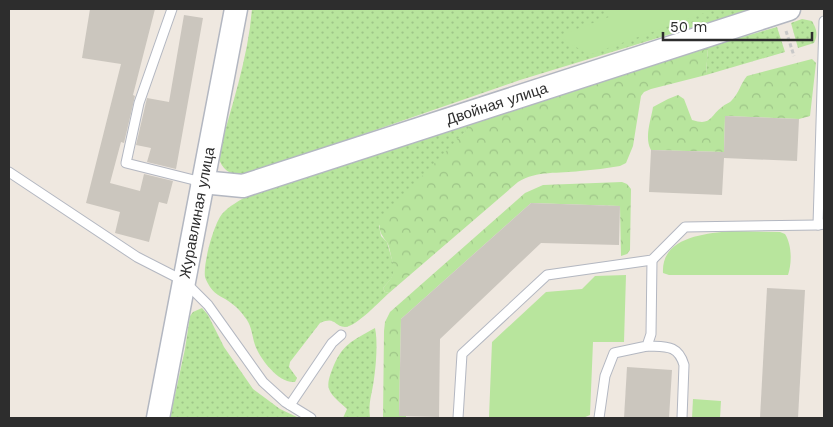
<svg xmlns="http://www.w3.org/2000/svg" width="833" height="427" viewBox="0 0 833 427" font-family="'Work Sans',sans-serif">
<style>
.grass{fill:url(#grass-dots)}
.forest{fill:url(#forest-crowns)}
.park{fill:#b8e59d}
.building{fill:#cbc6be}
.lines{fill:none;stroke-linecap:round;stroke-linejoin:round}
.service-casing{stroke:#b3b7c1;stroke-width:11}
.tertiary-casing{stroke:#b3b7c1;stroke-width:25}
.path{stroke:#c8c8c8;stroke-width:3;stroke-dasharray:4 2.5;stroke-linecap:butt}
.service{stroke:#fff;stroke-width:9}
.tertiary{stroke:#fff;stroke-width:22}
.labels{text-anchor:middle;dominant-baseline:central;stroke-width:5;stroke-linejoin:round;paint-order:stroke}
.street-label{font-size:15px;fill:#2d2d2d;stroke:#fff}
</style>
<defs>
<pattern id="grass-dots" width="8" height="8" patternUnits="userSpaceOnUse" patternTransform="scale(1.25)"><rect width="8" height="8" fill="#b8e59d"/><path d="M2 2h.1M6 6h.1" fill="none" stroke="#9ec588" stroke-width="1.8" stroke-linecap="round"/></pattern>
<pattern id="forest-crowns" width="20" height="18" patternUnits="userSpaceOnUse" patternTransform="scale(1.25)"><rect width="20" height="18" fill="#b8e59d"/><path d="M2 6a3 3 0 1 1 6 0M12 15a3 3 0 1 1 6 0" fill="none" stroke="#9ec588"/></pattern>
</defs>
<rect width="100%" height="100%" fill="#efe8e0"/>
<g class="grass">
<path d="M 252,9 L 753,9 L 520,80 L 254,172 C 237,175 224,177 218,156 C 231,108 248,59 252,9 Z"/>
<path d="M 802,19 L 812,21 C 817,30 818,35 814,43 L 798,48 L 791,23 Z"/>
<path d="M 777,27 L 785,52 L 706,75 L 708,47 Z"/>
<path d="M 476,120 L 379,226 L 381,236 L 387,242 L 395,270 L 391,279 L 383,288 L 385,292 L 389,293 C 381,300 356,327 345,327 C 333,326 336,316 320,323 L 290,362 L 289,367 L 297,378 L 295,382 C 279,384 260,359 255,345 C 252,336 252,328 247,320 C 243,314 237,307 231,303 C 224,297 216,296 210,287 C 208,284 206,280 205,277 C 203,263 214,224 222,214 C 229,206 239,201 247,196 Z"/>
<path d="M 202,308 L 208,315 L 224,347 L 253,389 L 280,409 L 299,418 L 170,418 L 185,349 L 190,316 L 193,312 Z"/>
<path d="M 375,328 C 378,341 376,366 374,379 C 372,395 368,401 370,418 L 343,418 L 347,409 C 341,403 332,397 329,389 C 327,383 330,375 332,370 C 342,344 352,341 375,328 Z"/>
</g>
<g class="forest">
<path d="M 708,47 L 706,75 L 651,89 L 644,92 L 641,96 L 633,146 L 626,163 L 620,166 C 607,168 594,170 580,171 C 559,174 537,170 518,182 L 389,293 L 385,292 L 383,288 C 395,275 395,272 391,256 C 390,251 389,244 386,241 C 380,233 378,229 381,219 L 476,120 Z"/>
<path d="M 812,59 L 816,63 L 810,116 L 799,119 L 725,116 L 724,152 L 651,150 C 644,138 651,120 653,107 L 668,99 L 678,95 L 684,99 L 692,120 C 711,126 709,117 722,107 C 725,104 730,103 732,100 C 739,93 741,83 747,76 Z"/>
<path d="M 622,182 L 627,184 L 631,189 L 630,250 L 627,254 L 621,256 L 620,206 L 531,203 L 401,319 L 399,416 L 406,416 L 406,418 L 383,418 L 384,331 L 385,322 L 390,312 L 525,193 L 543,185 Z"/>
</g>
<g class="park">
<path d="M 603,9 L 715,9 L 589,55 L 558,36 L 609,17 Z"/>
<path d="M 730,231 L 780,232 L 785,234 C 792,245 792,263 788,275 L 669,275 L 663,273 C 661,237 704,234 730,231 Z"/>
<path d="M 626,275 L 624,342 L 593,342 L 590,415 L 583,418 L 489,417 L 492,342 L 546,292 L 582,289 L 595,276 Z"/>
<path d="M 693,399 L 721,401 L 720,418 L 692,418 Z"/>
</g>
<g class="building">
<path d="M 90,9 L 155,9 L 133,95 L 135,96 L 124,143 L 121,142 L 110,183 L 140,191 L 144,174 L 173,181 L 167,204 L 159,202 L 149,242 L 115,233 L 120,212 L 86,203 L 121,64 L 82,58 Z"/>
<path d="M 184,15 L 203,18 L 176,169 L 147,162 L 151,148 L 136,145 L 147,98 L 169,102 Z"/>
<path d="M 725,116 L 799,119 L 797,161 L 724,158 L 722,195 L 649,192 L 651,150 L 724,152 Z"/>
<path d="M 531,203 L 620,206 L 619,245 L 541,243 L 440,339 L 439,417 L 399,416 L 401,319 Z"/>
<path d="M 767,288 L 805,290 L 798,418 L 760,418 Z"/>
<path d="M 627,367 L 672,370 L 669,418 L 624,418 Z"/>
</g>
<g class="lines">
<g class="service-casing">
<g id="service">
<path d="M 172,9 L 139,103 L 126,163 L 202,182"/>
<path d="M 824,21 L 818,225 L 824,224"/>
<path d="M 9,172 L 137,257 L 184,281 L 208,305 L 263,382 L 285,402 L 311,418"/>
<path d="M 647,346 C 665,347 678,344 684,365 L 682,418"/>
<path d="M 290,405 L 332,343 L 341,335"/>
<path d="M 458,418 L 462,354 L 547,275 L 652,260 L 685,227 L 818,225"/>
<path d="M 599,418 L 605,376 L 614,353 L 647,346 L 651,334 L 652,260"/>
</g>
</g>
<g class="tertiary-casing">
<g id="tertiary">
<path id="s1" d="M 202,182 L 243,186 L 789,9"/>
<path id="s2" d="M 158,418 L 236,9"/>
</g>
</g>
<path class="path" d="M 786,31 L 794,56"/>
<use href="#service" class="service"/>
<use href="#tertiary" class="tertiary"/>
</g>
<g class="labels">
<g class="street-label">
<text stroke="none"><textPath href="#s1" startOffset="308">Двойная улица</textPath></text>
<text stroke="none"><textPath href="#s2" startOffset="209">Журавлиная улица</textPath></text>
</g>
</g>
<rect width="833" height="427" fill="none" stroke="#2d2d2d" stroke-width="20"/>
<path d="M663 32v8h149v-8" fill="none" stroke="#2d2d2d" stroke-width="2.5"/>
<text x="670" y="32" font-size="15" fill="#2d2d2d" stroke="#ffffff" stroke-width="4" paint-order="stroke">50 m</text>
</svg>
